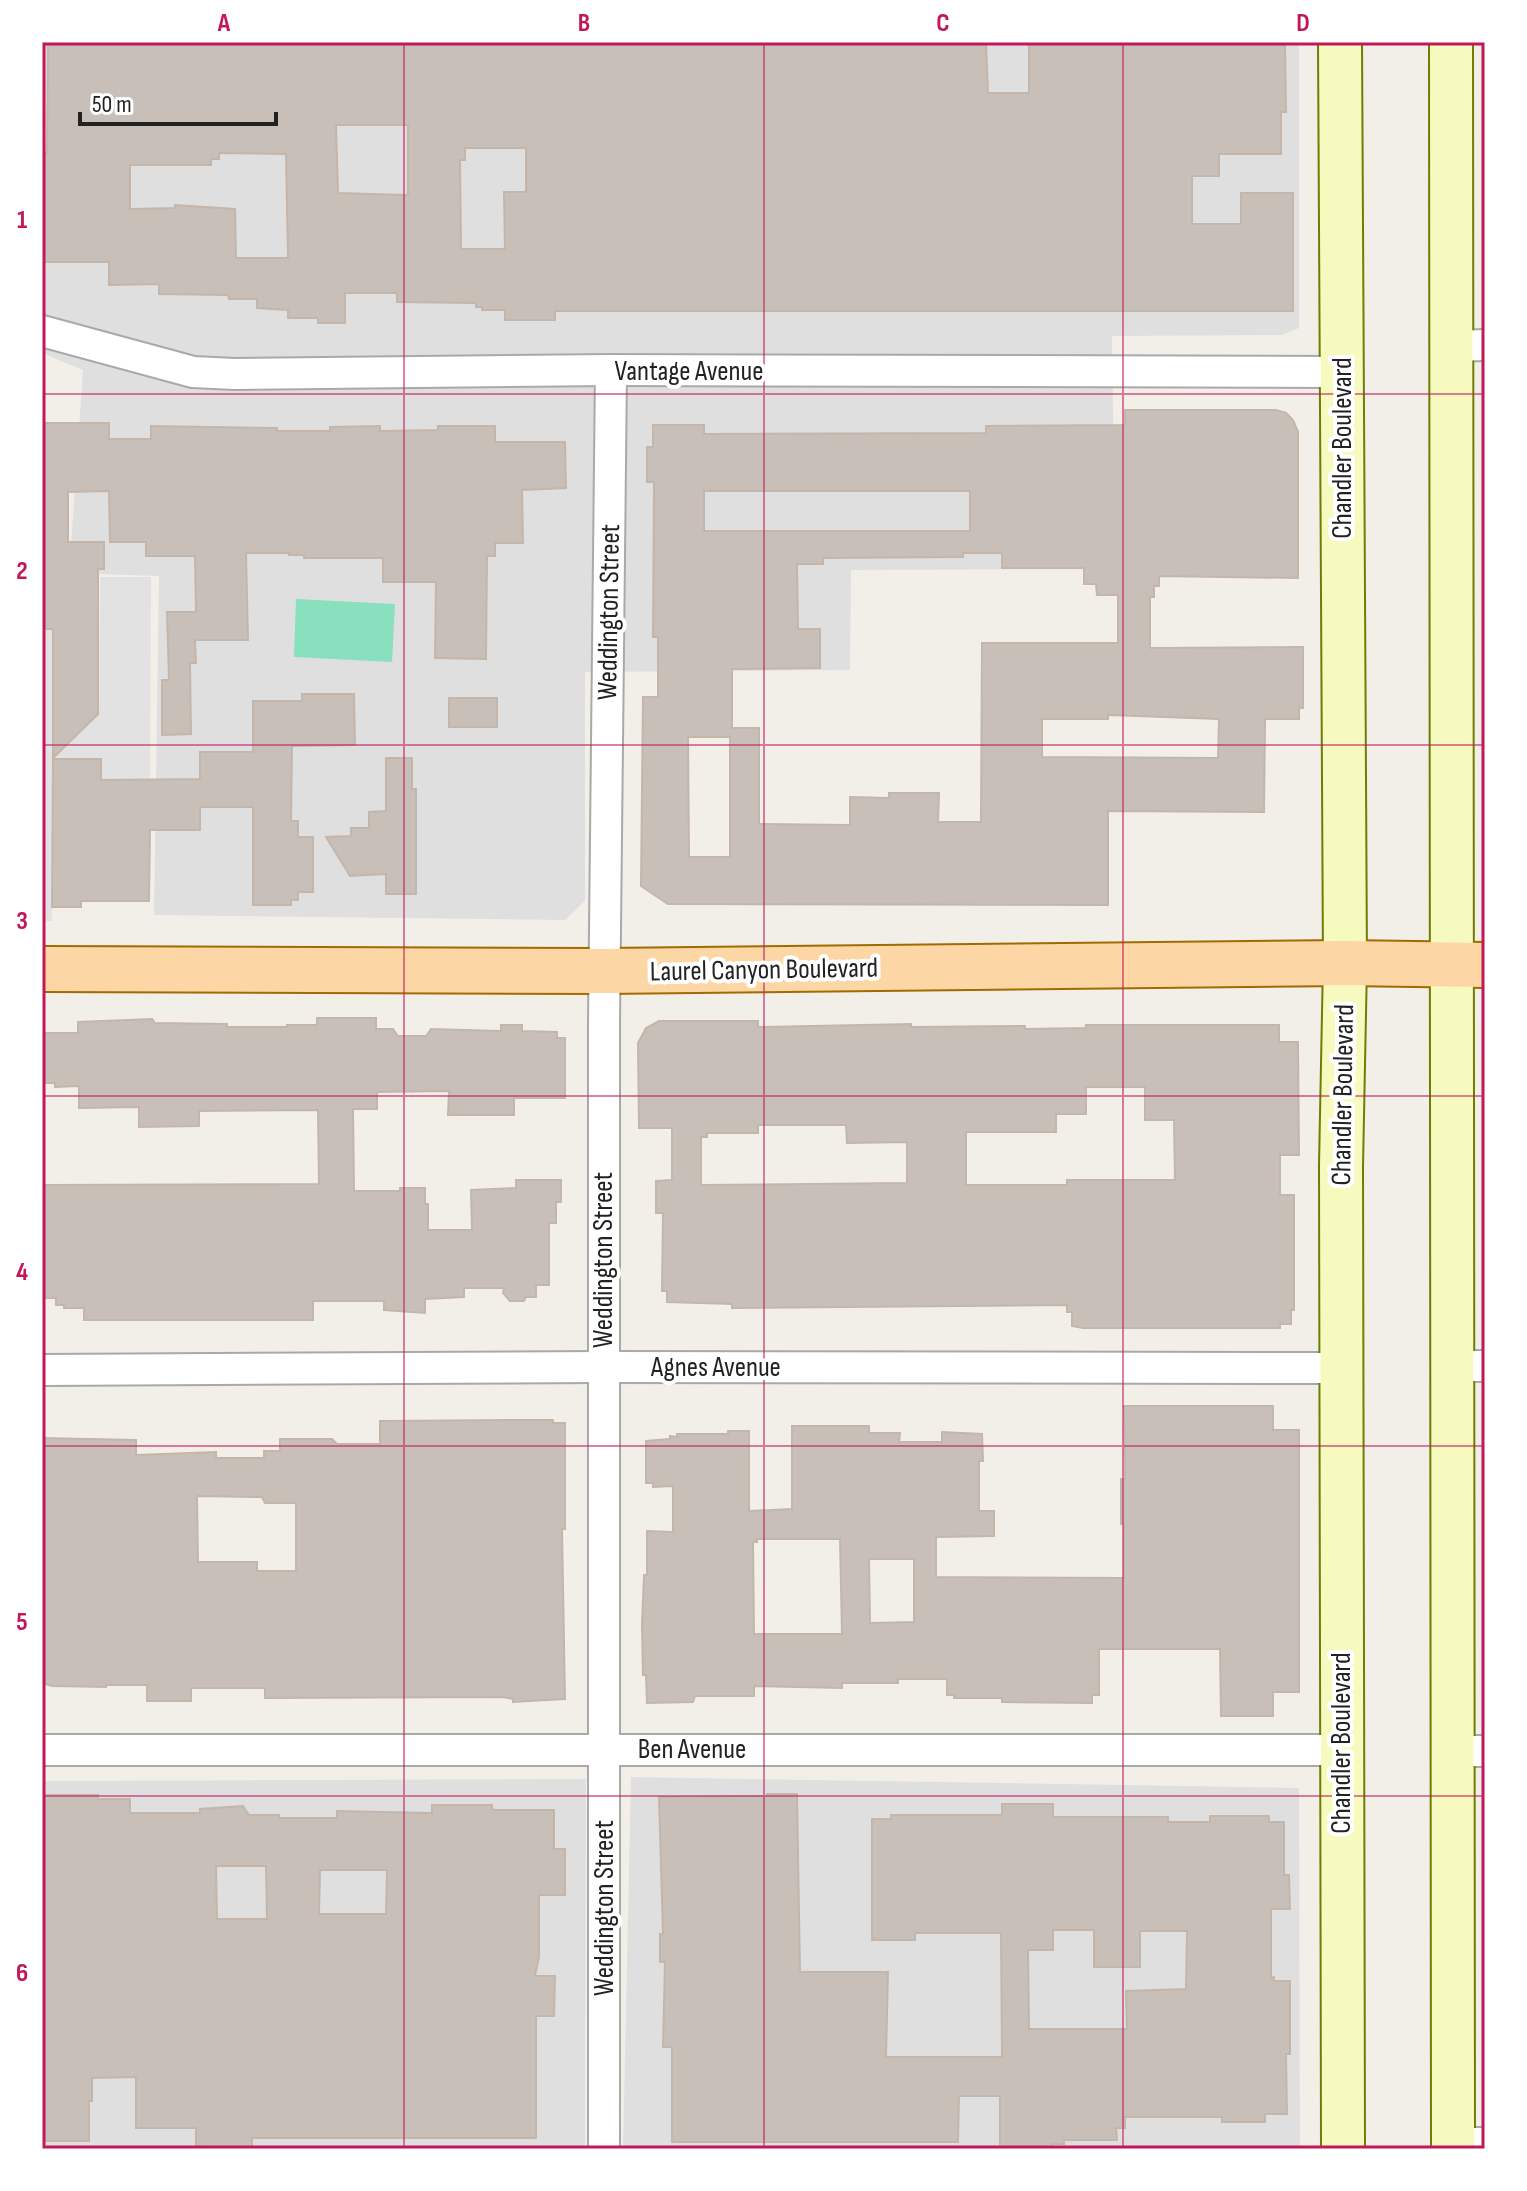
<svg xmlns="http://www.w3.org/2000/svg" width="1527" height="2191" viewBox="0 0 1527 2191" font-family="'Sofia Sans Condensed',sans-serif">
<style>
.residential{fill:#e0dfdf}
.pitch{fill:#88e0be}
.parking{fill:#e2e2e2}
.building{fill:#c7bfb8;stroke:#c4b6ab;stroke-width:2;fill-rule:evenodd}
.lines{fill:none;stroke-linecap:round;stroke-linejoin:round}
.street-casing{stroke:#a9a9a9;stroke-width:34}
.secondary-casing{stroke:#707d05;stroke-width:46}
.primary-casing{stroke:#a06b00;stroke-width:48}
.street{stroke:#fff;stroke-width:30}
.secondary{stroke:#f7fabf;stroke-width:42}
.primary{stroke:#fcd6a4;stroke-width:44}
.grid{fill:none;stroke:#c2185b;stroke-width:2;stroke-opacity:0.55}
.labels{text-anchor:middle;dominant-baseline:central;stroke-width:8;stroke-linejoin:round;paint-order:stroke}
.street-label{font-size:28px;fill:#222;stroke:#fff}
.neatline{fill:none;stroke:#c2185b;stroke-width:3}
.grid-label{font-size:26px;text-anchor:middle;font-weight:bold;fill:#c2185b}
</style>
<rect width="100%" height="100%" fill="#f2efe9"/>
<g class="residential">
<path d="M 42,42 L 1299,42 L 1299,328 L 1282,335 L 1112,336 L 1115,569 L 851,570 L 850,670 L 585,672 L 585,901 L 565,920 L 154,915 L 159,576 L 69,573 L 83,370 L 42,353 Z"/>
<path d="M 631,1777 L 1299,1788 L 1300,2149 L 623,2149 Z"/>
<path d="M 586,1779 L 585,2149 L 42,2149 L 42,1781 Z"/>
</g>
<path class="pitch" d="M 296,599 L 395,604 L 392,662 L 294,657 Z"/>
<path class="parking" d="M 100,577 L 151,577 L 150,780 L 101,780 L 100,759 L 53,759 L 52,921 L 42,921 L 42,630 L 53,630 L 53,725 L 86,725 L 99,712 Z"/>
<g class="building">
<path d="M 48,42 L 986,42 L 988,93 L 1029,93 L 1029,42 L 1285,42 L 1286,112 L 1281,112 L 1281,154 L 1219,154 L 1219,176 L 1192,176 L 1192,224 L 1241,224 L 1241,193 L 1293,193 L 1293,311 L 555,311 L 555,320 L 505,320 L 505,310 L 482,310 L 482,307 L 476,307 L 476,303 L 397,302 L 397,293 L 345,293 L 345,323 L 318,323 L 318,318 L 288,318 L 288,310 L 257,308 L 257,299 L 229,299 L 228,295 L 159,294 L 159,284 L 109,285 L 109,262 L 42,262 L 43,153 L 47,153 ZM 336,125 L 408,125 L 408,195 L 338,193 ZM 465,148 L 526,148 L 526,192 L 504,192 L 505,249 L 461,249 L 460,160 L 465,160 ZM 219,153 L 286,154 L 288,258 L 236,258 L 235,209 L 175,205 L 175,208 L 130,209 L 130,165 L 211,165 L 211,159 L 219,159 Z"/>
<path d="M 1125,410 L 1276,410 L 1286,413 L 1293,420 L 1298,432 L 1298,578 L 1159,576 L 1159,586 L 1154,586 L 1154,597 L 1150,597 L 1150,648 L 1303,647 L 1303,708 L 1299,708 L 1299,719 L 1265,719 L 1264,812 L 1108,811 L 1108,905 L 668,904 L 641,886 L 643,697 L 658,697 L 658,637 L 653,637 L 654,482 L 647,482 L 647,447 L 653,447 L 653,425 L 704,425 L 704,434 L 986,433 L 986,426 L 1125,425 ZM 704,491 L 970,491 L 970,531 L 704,531 ZM 963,553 L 1002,553 L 1002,568 L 1084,568 L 1084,584 L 1096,584 L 1097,595 L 1118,595 L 1118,643 L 982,643 L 981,822 L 938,822 L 939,793 L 889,793 L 889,798 L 850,797 L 850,825 L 759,824 L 759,728 L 732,728 L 732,669 L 820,668 L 820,629 L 798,629 L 797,564 L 823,564 L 823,558 L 963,557 ZM 1108,715 L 1219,719 L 1218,758 L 1042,757 L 1042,719 L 1108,719 ZM 688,737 L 730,737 L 730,857 L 689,857 Z"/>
<path d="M 42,423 L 109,423 L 109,439 L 151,439 L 151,426 L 277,428 L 277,431 L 330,431 L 330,427 L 380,426 L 380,431 L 438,430 L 438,426 L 495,426 L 495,442 L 565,442 L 566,488 L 522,490 L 523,543 L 495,543 L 495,556 L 487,556 L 486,659 L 435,658 L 436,582 L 383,582 L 383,558 L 304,558 L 304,555 L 289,555 L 289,553 L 246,553 L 248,640 L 195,640 L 196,663 L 190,663 L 191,734 L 162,735 L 162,680 L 169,680 L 167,612 L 196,612 L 195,556 L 146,556 L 146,542 L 110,542 L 109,491 L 68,492 L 68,542 L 104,542 L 104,569 L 98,569 L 98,714 L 53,758 L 53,629 L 42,629 Z"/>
<path d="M 302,694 L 354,694 L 355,745 L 292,746 L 291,821 L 298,821 L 298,837 L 313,837 L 313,892 L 298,892 L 298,900 L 291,900 L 291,905 L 253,905 L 253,807 L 200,807 L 200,830 L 150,830 L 149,901 L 81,901 L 81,907 L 52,907 L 53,759 L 101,759 L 101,780 L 200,779 L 200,752 L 253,752 L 253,701 L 302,701 Z"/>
<rect x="449" y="698" width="48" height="29"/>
<path d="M 386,758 L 412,758 L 412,789 L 416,789 L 416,894 L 386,894 L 386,874 L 350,876 L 326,837 L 351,836 L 351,828 L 369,828 L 369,812 L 386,811 Z"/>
<path d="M 317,1018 L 376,1018 L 376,1029 L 393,1029 L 398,1036 L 426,1036 L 431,1029 L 501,1031 L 501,1025 L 522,1025 L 522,1031 L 557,1032 L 557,1038 L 565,1038 L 565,1098 L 514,1098 L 514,1115 L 448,1115 L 449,1091 L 377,1092 L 377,1109 L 353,1109 L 354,1191 L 400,1191 L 400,1188 L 425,1188 L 425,1204 L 428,1204 L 428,1230 L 472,1230 L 471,1190 L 516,1188 L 516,1180 L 561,1180 L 561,1202 L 556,1202 L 556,1223 L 549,1223 L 549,1285 L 536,1285 L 536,1297 L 526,1297 L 524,1301 L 510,1301 L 503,1293 L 504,1288 L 464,1288 L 464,1297 L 425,1299 L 425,1313 L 384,1310 L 384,1301 L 313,1301 L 313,1320 L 84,1320 L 84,1308 L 64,1308 L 64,1305 L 56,1305 L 56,1298 L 42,1298 L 42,1197 L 45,1197 L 44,1185 L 319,1184 L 318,1110 L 199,1111 L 199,1126 L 139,1127 L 139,1107 L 79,1108 L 79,1086 L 55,1087 L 55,1083 L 42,1083 L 42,1033 L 78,1033 L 78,1022 L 152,1019 L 155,1023 L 227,1024 L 227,1027 L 287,1027 L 287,1025 L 317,1025 Z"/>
<path d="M 659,1021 L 758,1021 L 758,1027 L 911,1024 L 911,1027 L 1025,1026 L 1025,1029 L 1086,1028 L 1086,1025 L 1279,1025 L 1279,1042 L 1298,1042 L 1299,1155 L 1280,1155 L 1280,1195 L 1294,1195 L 1294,1310 L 1291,1310 L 1291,1324 L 1280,1324 L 1280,1328 L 1083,1328 L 1072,1326 L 1072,1312 L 1067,1312 L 1067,1305 L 732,1308 L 732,1304 L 667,1302 L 667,1291 L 662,1291 L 663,1213 L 656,1213 L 656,1181 L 672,1180 L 672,1128 L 639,1128 L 638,1043 L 646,1028 ZM 1086,1087 L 1145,1087 L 1145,1120 L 1174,1120 L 1175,1180 L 1067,1180 L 1067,1185 L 966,1185 L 966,1132 L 1056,1132 L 1056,1114 L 1086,1114 ZM 758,1125 L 846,1125 L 847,1143 L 907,1142 L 907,1183 L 701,1185 L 701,1137 L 707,1137 L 707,1133 L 758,1133 Z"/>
<path d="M 1124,1406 L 1273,1406 L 1273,1430 L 1299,1430 L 1299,1692 L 1273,1692 L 1273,1716 L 1221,1716 L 1220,1649 L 1099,1649 L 1099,1695 L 1092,1695 L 1092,1703 L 1002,1702 L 1002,1698 L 954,1698 L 954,1695 L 947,1695 L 947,1679 L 898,1679 L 898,1683 L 842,1683 L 842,1688 L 754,1686 L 754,1696 L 695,1696 L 693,1702 L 647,1703 L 646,1675 L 643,1675 L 642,1625 L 644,1575 L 647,1575 L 647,1531 L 673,1532 L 673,1486 L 653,1487 L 653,1483 L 646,1483 L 646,1441 L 670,1439 L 670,1436 L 677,1437 L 677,1434 L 728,1434 L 728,1431 L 749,1431 L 749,1511 L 792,1509 L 792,1426 L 869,1426 L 869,1433 L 900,1433 L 899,1442 L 942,1442 L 942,1432 L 982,1434 L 983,1461 L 979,1461 L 979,1511 L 994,1511 L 994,1536 L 936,1537 L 936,1577 L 1124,1578 L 1124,1524 L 1121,1524 L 1121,1479 L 1125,1479 ZM 757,1539 L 840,1539 L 842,1634 L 754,1634 L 753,1542 L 757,1542 ZM 869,1559 L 914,1559 L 914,1622 L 870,1623 Z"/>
<path d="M 512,1420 L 553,1420 L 553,1423 L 565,1423 L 565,1529 L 562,1529 L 565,1699 L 513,1702 L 513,1699 L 503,1697 L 265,1698 L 265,1688 L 191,1688 L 191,1701 L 147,1701 L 147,1685 L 106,1685 L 106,1687 L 52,1686 L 42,1683 L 42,1438 L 136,1440 L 136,1455 L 216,1452 L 216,1458 L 264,1458 L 264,1451 L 280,1451 L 280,1439 L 332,1439 L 337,1444 L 380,1444 L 380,1421 ZM 197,1496 L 262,1497 L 265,1503 L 296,1503 L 296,1571 L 257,1571 L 257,1562 L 198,1562 Z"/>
<path d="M 767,1794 L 797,1794 L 800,1972 L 888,1972 L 886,2057 L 1002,2057 L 1001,1933 L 915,1933 L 915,1940 L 872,1940 L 872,1819 L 891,1819 L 891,1815 L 1002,1815 L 1002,1804 L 1053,1804 L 1053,1817 L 1168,1817 L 1168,1822 L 1210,1822 L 1210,1816 L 1269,1816 L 1269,1822 L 1284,1822 L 1284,1875 L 1289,1875 L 1290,1909 L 1271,1909 L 1271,1978 L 1274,1977 L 1274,1981 L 1290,1981 L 1290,2054 L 1286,2054 L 1287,2114 L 1265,2114 L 1265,2122 L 1222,2122 L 1222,2117 L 1125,2117 L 1125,2128 L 1116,2128 L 1117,2140 L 1064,2140 L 1064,2144 L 1052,2144 L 1052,2149 L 1000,2149 L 1000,2096 L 959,2096 L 958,2142 L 672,2142 L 672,2047 L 663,2047 L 665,1962 L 660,1962 L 660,1934 L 663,1934 L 659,1797 L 767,1796 ZM 1053,1930 L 1094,1930 L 1094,1967 L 1140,1967 L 1140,1931 L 1187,1931 L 1186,1989 L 1126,1991 L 1127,2029 L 1029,2029 L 1028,1950 L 1053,1950 Z"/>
<path d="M 42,1795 L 98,1795 L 98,1799 L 130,1799 L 130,1813 L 200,1813 L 200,1809 L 243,1806 L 249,1815 L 279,1815 L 279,1818 L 337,1818 L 337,1811 L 432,1813 L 432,1805 L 492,1805 L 492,1809 L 495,1810 L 554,1810 L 554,1849 L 565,1849 L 565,1895 L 539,1895 L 539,1957 L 535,1976 L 555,1976 L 554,2016 L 536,2016 L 536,2138 L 252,2138 L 252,2149 L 196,2146 L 196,2128 L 136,2128 L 136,2077 L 92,2078 L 92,2101 L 89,2101 L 89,2141 L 42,2141 ZM 216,1866 L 266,1866 L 267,1919 L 217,1919 ZM 320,1870 L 387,1870 L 386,1914 L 319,1914 Z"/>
</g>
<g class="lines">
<g class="street-casing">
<g id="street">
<path d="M 42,331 L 193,372 L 235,374 L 611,370 L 1341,372"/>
<path d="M 1452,346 L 1485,345"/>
<path d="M 1454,1366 L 1485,1366"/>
<path d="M 42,1370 L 603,1367 L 1342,1368"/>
<path d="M 42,1750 L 1341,1750"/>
<path d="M 1455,1751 L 1485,1751"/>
<path d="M 1453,2143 L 1485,2143"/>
<path d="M 604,2149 L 604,1023 L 611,370"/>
</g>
</g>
<g class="secondary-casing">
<g id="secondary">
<path d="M 1340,42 L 1345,963 L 1341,1166 L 1343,2149"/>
<path d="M 1451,42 L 1453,2149"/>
</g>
</g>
<g class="primary-casing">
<path id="primary" d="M 42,969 L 604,971 L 1345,963 L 1485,965"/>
</g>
<use href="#street" class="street"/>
<use href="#secondary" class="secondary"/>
<use href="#primary" class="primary"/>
</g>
<path class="grid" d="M 404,42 L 404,2149M 764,42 L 764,2149M 1123,42 L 1123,2149M 42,394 L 1485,394M 42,745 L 1485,745M 42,1096 L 1485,1096M 42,1446 L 1485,1446M 42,1796 L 1485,1796"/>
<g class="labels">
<g class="street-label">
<text x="689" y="371">Vantage Avenue</text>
<text transform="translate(1342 448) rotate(-90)">Chandler Boulevard</text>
<text transform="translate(609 612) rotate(-89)">Weddington Street</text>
<text transform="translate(764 970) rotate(-1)">Laurel Canyon Boulevard</text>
<text transform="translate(1343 1095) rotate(-89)">Chandler Boulevard</text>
<text transform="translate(603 1260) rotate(-90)">Weddington Street</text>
<text x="716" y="1367">Agnes Avenue</text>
<text transform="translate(1341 1743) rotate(-90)">Chandler Boulevard</text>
<text x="692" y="1749">Ben Avenue</text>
<text transform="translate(604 1908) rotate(-90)">Weddington Street</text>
</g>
</g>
<rect width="1527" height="2191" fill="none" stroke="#ffffff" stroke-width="88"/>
<path d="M80 112v12h196v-12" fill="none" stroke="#222222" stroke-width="4"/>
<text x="92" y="112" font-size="24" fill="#222222" stroke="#ffffff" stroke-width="6" paint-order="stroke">50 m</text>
<rect x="44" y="44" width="1439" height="2103" class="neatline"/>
<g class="grid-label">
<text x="224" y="31">A</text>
<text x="584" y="31">B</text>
<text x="943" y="31">C</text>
<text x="1303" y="31">D</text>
<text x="22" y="228">1</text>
<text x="22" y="579">2</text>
<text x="22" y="929">3</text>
<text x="22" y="1280">4</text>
<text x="22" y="1630">5</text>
<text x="22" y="1981">6</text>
</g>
</svg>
